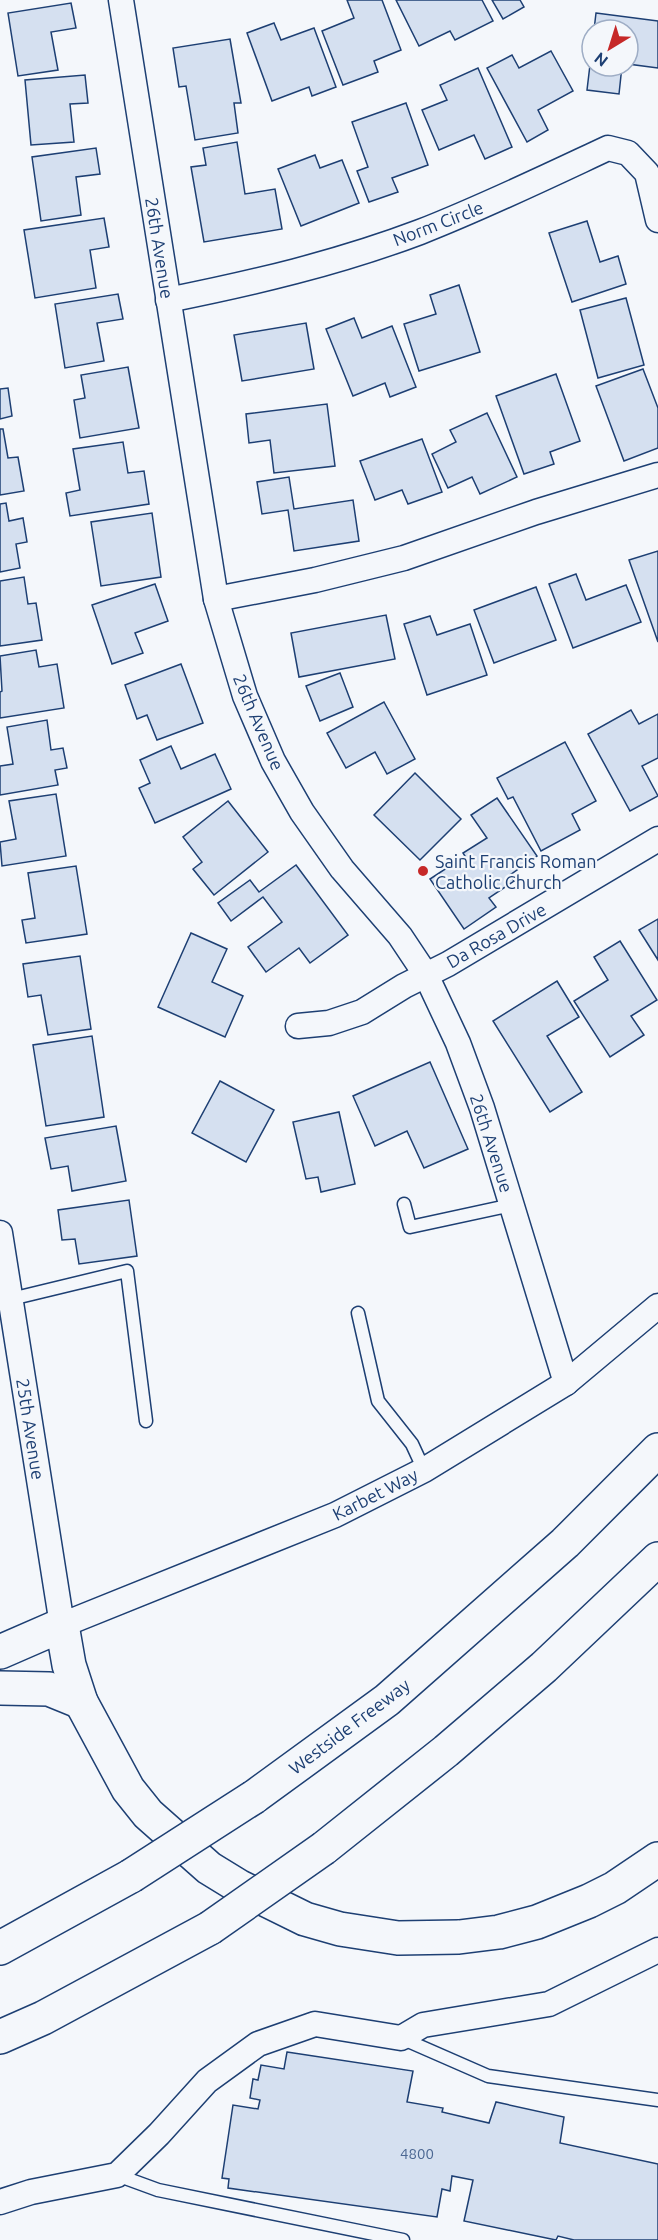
<svg xmlns="http://www.w3.org/2000/svg" width="658" height="2240" viewBox="0 0 658 2240" font-family="Ubuntu,sans-serif">
<style>
.building{fill:#d5e0f0;stroke:#1d3f73;stroke-width:1.5}
.lines{fill:none;stroke-linecap:round;stroke-linejoin:round}
.lane-casing{stroke:#1d3f73;stroke-width:15}
.street-casing{stroke:#1d3f73;stroke-width:27}
.secondary-casing{stroke:#1d3f73;stroke-width:36}
.highway-casing{stroke:#1d3f73;stroke-width:36}
.lane{stroke:#f4f7fb;stroke-width:12}
.street{stroke:#f4f7fb;stroke-width:24}
.secondary{stroke:#f4f7fb;stroke-width:33}
.highway{stroke:#f4f7fb;stroke-width:33}
.highway-bridge-casing{stroke:#1d3f73;stroke-width:36;stroke-linecap:butt}
.highway-bridge{stroke:#f4f7fb;stroke-width:33}
.poi-dot{fill:#c62828;stroke:#f4f7fb;stroke-width:2}
.labels{text-anchor:middle;dominant-baseline:central;stroke-width:4.5;stroke-linejoin:round;paint-order:stroke}
.number-label{font-size:15px;fill:#4b6792}
.street-label{font-size:18px;fill:#1d3f73;stroke:#f4f7fb}
.poi-label{font-size:18px;fill:#1d3f73;stroke:#f4f7fb;text-anchor:start}
</style>
<rect width="100%" height="100%" fill="#f4f7fb"/>
<g class="building">
<path d="M 347,0 L 382,0 L 401,50 L 374,61 L 378,72 L 343,85 L 322,31 L 354,18 Z"/>
<path d="M 396,0 L 482,0 L 493,21 L 455,40 L 450,31 L 419,46 Z"/>
<path d="M 492,0 L 520,0 L 524,7 L 503,19 Z"/>
<path d="M 71,3 L 76,28 L 51,32 L 58,70 L 18,76 L 8,13 Z"/>
<path d="M 596,13 L 658,21 L 658,68 L 628,64 L 628,30 L 594,30 Z"/>
<path d="M 274,23 L 281,40 L 314,28 L 336,87 L 312,96 L 309,87 L 272,101 L 247,33 Z"/>
<path d="M 230,39 L 241,103 L 234,103 L 238,133 L 195,140 L 186,86 L 179,87 L 173,48 Z"/>
<path d="M 592,48 L 592,66 L 622,66 L 619,94 L 587,90 Z"/>
<path d="M 551,51 L 573,91 L 538,110 L 548,130 L 527,142 L 487,68 L 512,55 L 519,68 Z"/>
<path d="M 478,68 L 512,147 L 485,159 L 474,135 L 439,150 L 422,110 L 447,100 L 440,85 Z"/>
<path d="M 85,75 L 88,103 L 70,104 L 74,142 L 31,145 L 25,80 Z"/>
<path d="M 406,103 L 428,165 L 392,178 L 398,192 L 369,202 L 357,171 L 368,167 L 352,122 Z"/>
<path d="M 237,142 L 245,194 L 275,189 L 282,229 L 204,242 L 191,167 L 206,165 L 203,148 Z"/>
<path d="M 96,148 L 100,174 L 76,177 L 81,215 L 41,221 L 32,157 Z"/>
<path d="M 315,155 L 320,168 L 342,160 L 359,203 L 301,226 L 278,169 Z"/>
<path d="M 104,218 L 109,247 L 90,250 L 96,288 L 35,298 L 24,230 Z"/>
<path d="M 587,221 L 600,262 L 618,256 L 626,284 L 572,302 L 549,233 Z"/>
<path d="M 459,285 L 480,352 L 419,371 L 404,324 L 436,314 L 430,295 Z"/>
<path d="M 118,294 L 123,319 L 97,323 L 104,361 L 65,368 L 55,304 Z"/>
<path d="M 626,298 L 644,365 L 598,378 L 580,310 Z"/>
<path d="M 354,318 L 362,338 L 392,326 L 416,387 L 390,397 L 385,383 L 353,396 L 326,329 Z"/>
<path d="M 306,323 L 314,369 L 242,381 L 234,335 Z"/>
<path d="M 128,367 L 139,428 L 80,438 L 74,400 L 85,398 L 81,375 Z"/>
<path d="M 643,369 L 658,408 L 658,448 L 624,461 L 596,386 Z"/>
<path d="M 556,374 L 580,441 L 550,452 L 554,464 L 524,474 L 496,396 Z"/>
<path d="M 8,388 L 12,416 L 0,419 L 0,389 Z"/>
<path d="M 327,404 L 335,466 L 274,473 L 270,440 L 249,443 L 246,414 Z"/>
<path d="M 487,413 L 517,477 L 480,494 L 472,477 L 448,488 L 432,454 L 456,442 L 450,430 Z"/>
<path d="M 0,429 L 3,429 L 8,458 L 18,457 L 24,491 L 0,495 Z"/>
<path d="M 422,439 L 442,492 L 408,504 L 402,490 L 375,500 L 360,461 Z"/>
<path d="M 123,442 L 128,473 L 144,471 L 149,504 L 70,516 L 66,493 L 80,490 L 73,449 Z"/>
<path d="M 289,477 L 294,509 L 353,500 L 359,541 L 294,551 L 288,510 L 262,514 L 257,482 Z"/>
<path d="M 6,503 L 9,521 L 23,518 L 27,542 L 16,544 L 20,568 L 0,572 L 0,504 Z"/>
<path d="M 152,513 L 161,577 L 101,586 L 91,522 Z"/>
<path d="M 658,551 L 658,642 L 629,560 Z"/>
<path d="M 576,574 L 586,600 L 626,585 L 641,622 L 573,648 L 549,584 Z"/>
<path d="M 24,577 L 28,604 L 36,603 L 42,640 L 0,646 L 0,581 Z"/>
<path d="M 155,584 L 168,621 L 135,633 L 143,653 L 112,664 L 92,605 Z"/>
<path d="M 536,587 L 556,640 L 494,663 L 474,610 Z"/>
<path d="M 386,615 L 395,659 L 299,677 L 291,633 Z"/>
<path d="M 430,616 L 437,635 L 470,624 L 487,675 L 427,695 L 404,624 Z"/>
<path d="M 36,650 L 39,667 L 57,664 L 64,708 L 0,718 L 0,692 L 2,691 L 0,656 Z"/>
<path d="M 181,664 L 203,723 L 157,740 L 147,715 L 137,719 L 125,685 Z"/>
<path d="M 340,673 L 353,707 L 320,721 L 306,686 Z"/>
<path d="M 384,702 L 415,759 L 387,774 L 375,752 L 346,768 L 327,733 Z"/>
<path d="M 631,710 L 639,724 L 658,714 L 658,758 L 642,766 L 658,796 L 630,811 L 588,734 Z"/>
<path d="M 47,720 L 51,750 L 63,748 L 67,768 L 55,770 L 58,785 L 0,795 L 0,766 L 13,764 L 7,727 Z"/>
<path d="M 565,742 L 596,801 L 572,814 L 580,830 L 541,851 L 513,797 L 508,799 L 497,778 Z"/>
<path d="M 171,746 L 181,769 L 215,754 L 231,789 L 155,823 L 139,788 L 150,783 L 140,760 Z"/>
<path d="M 415,773 L 461,819 L 420,860 L 374,815 Z"/>
<path d="M 56,794 L 66,856 L 2,866 L 0,842 L 16,839 L 9,801 Z"/>
<path d="M 497,798 L 537,856 L 510,875 L 514,881 L 489,898 L 496,907 L 464,929 L 430,879 L 465,856 L 463,853 L 487,838 L 471,815 Z"/>
<path d="M 228,801 L 268,852 L 214,895 L 193,869 L 202,862 L 183,837 Z"/>
<path d="M 296,865 L 348,935 L 310,963 L 299,948 L 266,972 L 248,947 L 282,922 L 263,897 L 231,921 L 218,903 L 250,880 L 259,892 Z"/>
<path d="M 76,866 L 87,934 L 26,943 L 22,920 L 35,918 L 28,873 Z"/>
<path d="M 658,919 L 658,960 L 639,930 Z"/>
<path d="M 191,933 L 227,949 L 212,982 L 243,996 L 225,1037 L 158,1007 Z"/>
<path d="M 620,941 L 657,1000 L 631,1016 L 644,1035 L 610,1057 L 574,1001 L 608,980 L 594,957 Z"/>
<path d="M 80,956 L 91,1029 L 48,1035 L 41,995 L 28,997 L 23,964 Z"/>
<path d="M 557,981 L 579,1017 L 547,1036 L 582,1092 L 550,1112 L 493,1021 Z"/>
<path d="M 92,1036 L 104,1117 L 46,1126 L 33,1045 Z"/>
<path d="M 430,1062 L 468,1149 L 424,1168 L 407,1131 L 375,1146 L 353,1096 Z"/>
<path d="M 220,1081 L 274,1110 L 246,1162 L 192,1133 Z"/>
<path d="M 339,1112 L 355,1184 L 321,1192 L 318,1177 L 306,1179 L 293,1122 Z"/>
<path d="M 116,1126 L 126,1181 L 72,1191 L 68,1166 L 51,1169 L 45,1138 Z"/>
<path d="M 129,1200 L 137,1256 L 79,1264 L 75,1239 L 62,1240 L 58,1210 Z"/>
<path d="M 287,2052 L 413,2071 L 407,2102 L 443,2108 L 442,2112 L 489,2123 L 496,2102 L 564,2117 L 560,2143 L 658,2164 L 658,2240 L 574,2240 L 558,2236 L 556,2240 L 464,2221 L 473,2180 L 452,2176 L 450,2191 L 442,2189 L 437,2217 L 228,2188 L 229,2179 L 222,2178 L 233,2105 L 258,2109 L 260,2100 L 250,2098 L 253,2079 L 258,2080 L 261,2065 L 284,2069 Z"/>
</g>
<g class="lines">
<g class="lane-casing">
<g id="lane">
<path d="M 404,1204 L 410,1227 L 512,1205"/>
<path d="M 11,1299 L 127,1271 L 146,1421"/>
<path d="M 358,1313 L 378,1401 L 412,1444 L 424,1470"/>
<path d="M 401,2038 L 488,2076 L 658,2100"/>
<path d="M 117,2175 L 158,2190 L 403,2240"/>
</g>
</g>
<g class="street-casing">
<g id="street">
<path d="M 121,0 L 216,599 L 245,696 L 273,761 L 302,812 L 342,869 L 400,936 L 426,975 L 458,1043 L 482,1108 L 566,1383"/>
<path d="M 168,300 C 253,283 338,263 420,232 C 484,207 546,177 608,148 L 628,153 L 647,173 L 658,220"/>
<path d="M 216,599 L 315,580 L 404,558 L 536,512 L 658,475"/>
<path d="M 298,1026 L 329,1023 L 362,1012 L 404,986 L 448,964 L 658,839"/>
<path d="M 0,1233 L 62,1625 L 335,1515 L 424,1470 L 566,1383 L 658,1306"/>
<path d="M 0,2202 L 31,2192 L 117,2175 L 159,2134 L 207,2081 L 258,2044 L 315,2024 L 401,2038 L 423,2025 L 549,2004 L 658,1950"/>
</g>
</g>
<g class="secondary-casing">
<g id="secondary">
<path d="M 0,1652 L 62,1625 L 69,1665 L 81,1702 L 128,1789 L 148,1814 L 209,1868 L 240,1887 L 305,1919 L 340,1929 L 398,1938 L 459,1937 L 499,1932 L 537,1922 L 589,1901 L 615,1888 L 658,1859"/>
<path d="M 0,1688 L 49,1689 L 81,1702"/>
</g>
</g>
<g class="highway-casing">
<g id="highway">
<path d="M 254,1797 L 387,1700 L 565,1543 L 658,1450"/>
<path d="M 324,1848 L 446,1751 L 544,1667 L 658,1559"/>
<path d="M 0,1948 L 131,1876"/>
<path d="M 0,2037 L 43,2018 L 210,1928"/>
</g>
</g>
<use href="#lane" class="lane"/>
<use href="#street" class="street"/>
<use href="#secondary" class="secondary"/>
<use href="#highway" class="highway"/>
<g class="highway-bridge-casing">
<g id="highway-bridge">
<path d="M 131,1876 L 254,1797"/>
<path d="M 210,1928 L 324,1848"/>
</g>
</g>
<use href="#highway-bridge" class="highway-bridge"/>
</g>
<circle class="poi-dot" cx="423" cy="871" r="6"/>
<g class="labels">
<g class="number-label">
<text x="417" y="2153">4800</text>
</g>
<g class="street-label">
<text transform="translate(438 223) rotate(-21)">Norm Circle</text>
<text transform="translate(160 248) rotate(81)">26th Avenue</text>
<text transform="translate(259 722) rotate(67)">26th Avenue</text>
<text transform="translate(496 935) rotate(-30)">Da Rosa Drive</text>
<text transform="translate(492 1143) rotate(72)">26th Avenue</text>
<text transform="translate(31 1429) rotate(81)">25th Avenue</text>
<text transform="translate(375 1494) rotate(-27)">Karbet Way</text>
<text transform="translate(349 1726) rotate(-37)">Westside Freeway</text>
</g>
<g class="poi-label">
<text x="435" y="861">Saint Francis Roman<tspan x="435" dy="21">Catholic Church</tspan></text>
</g>
</g>
<g transform="translate(610 48) rotate(218)"><circle r="28" fill="#f4f7fb" stroke="#9eadc5" stroke-width="1.5"/>
<path d="M0-4.5L10 22L0 15L-10 22Z" fill="#c62828"/>
<text y="-9" font-size="16" font-weight="bold" text-anchor="middle" fill="#1d3f73">N</text>
</g>
</svg>
